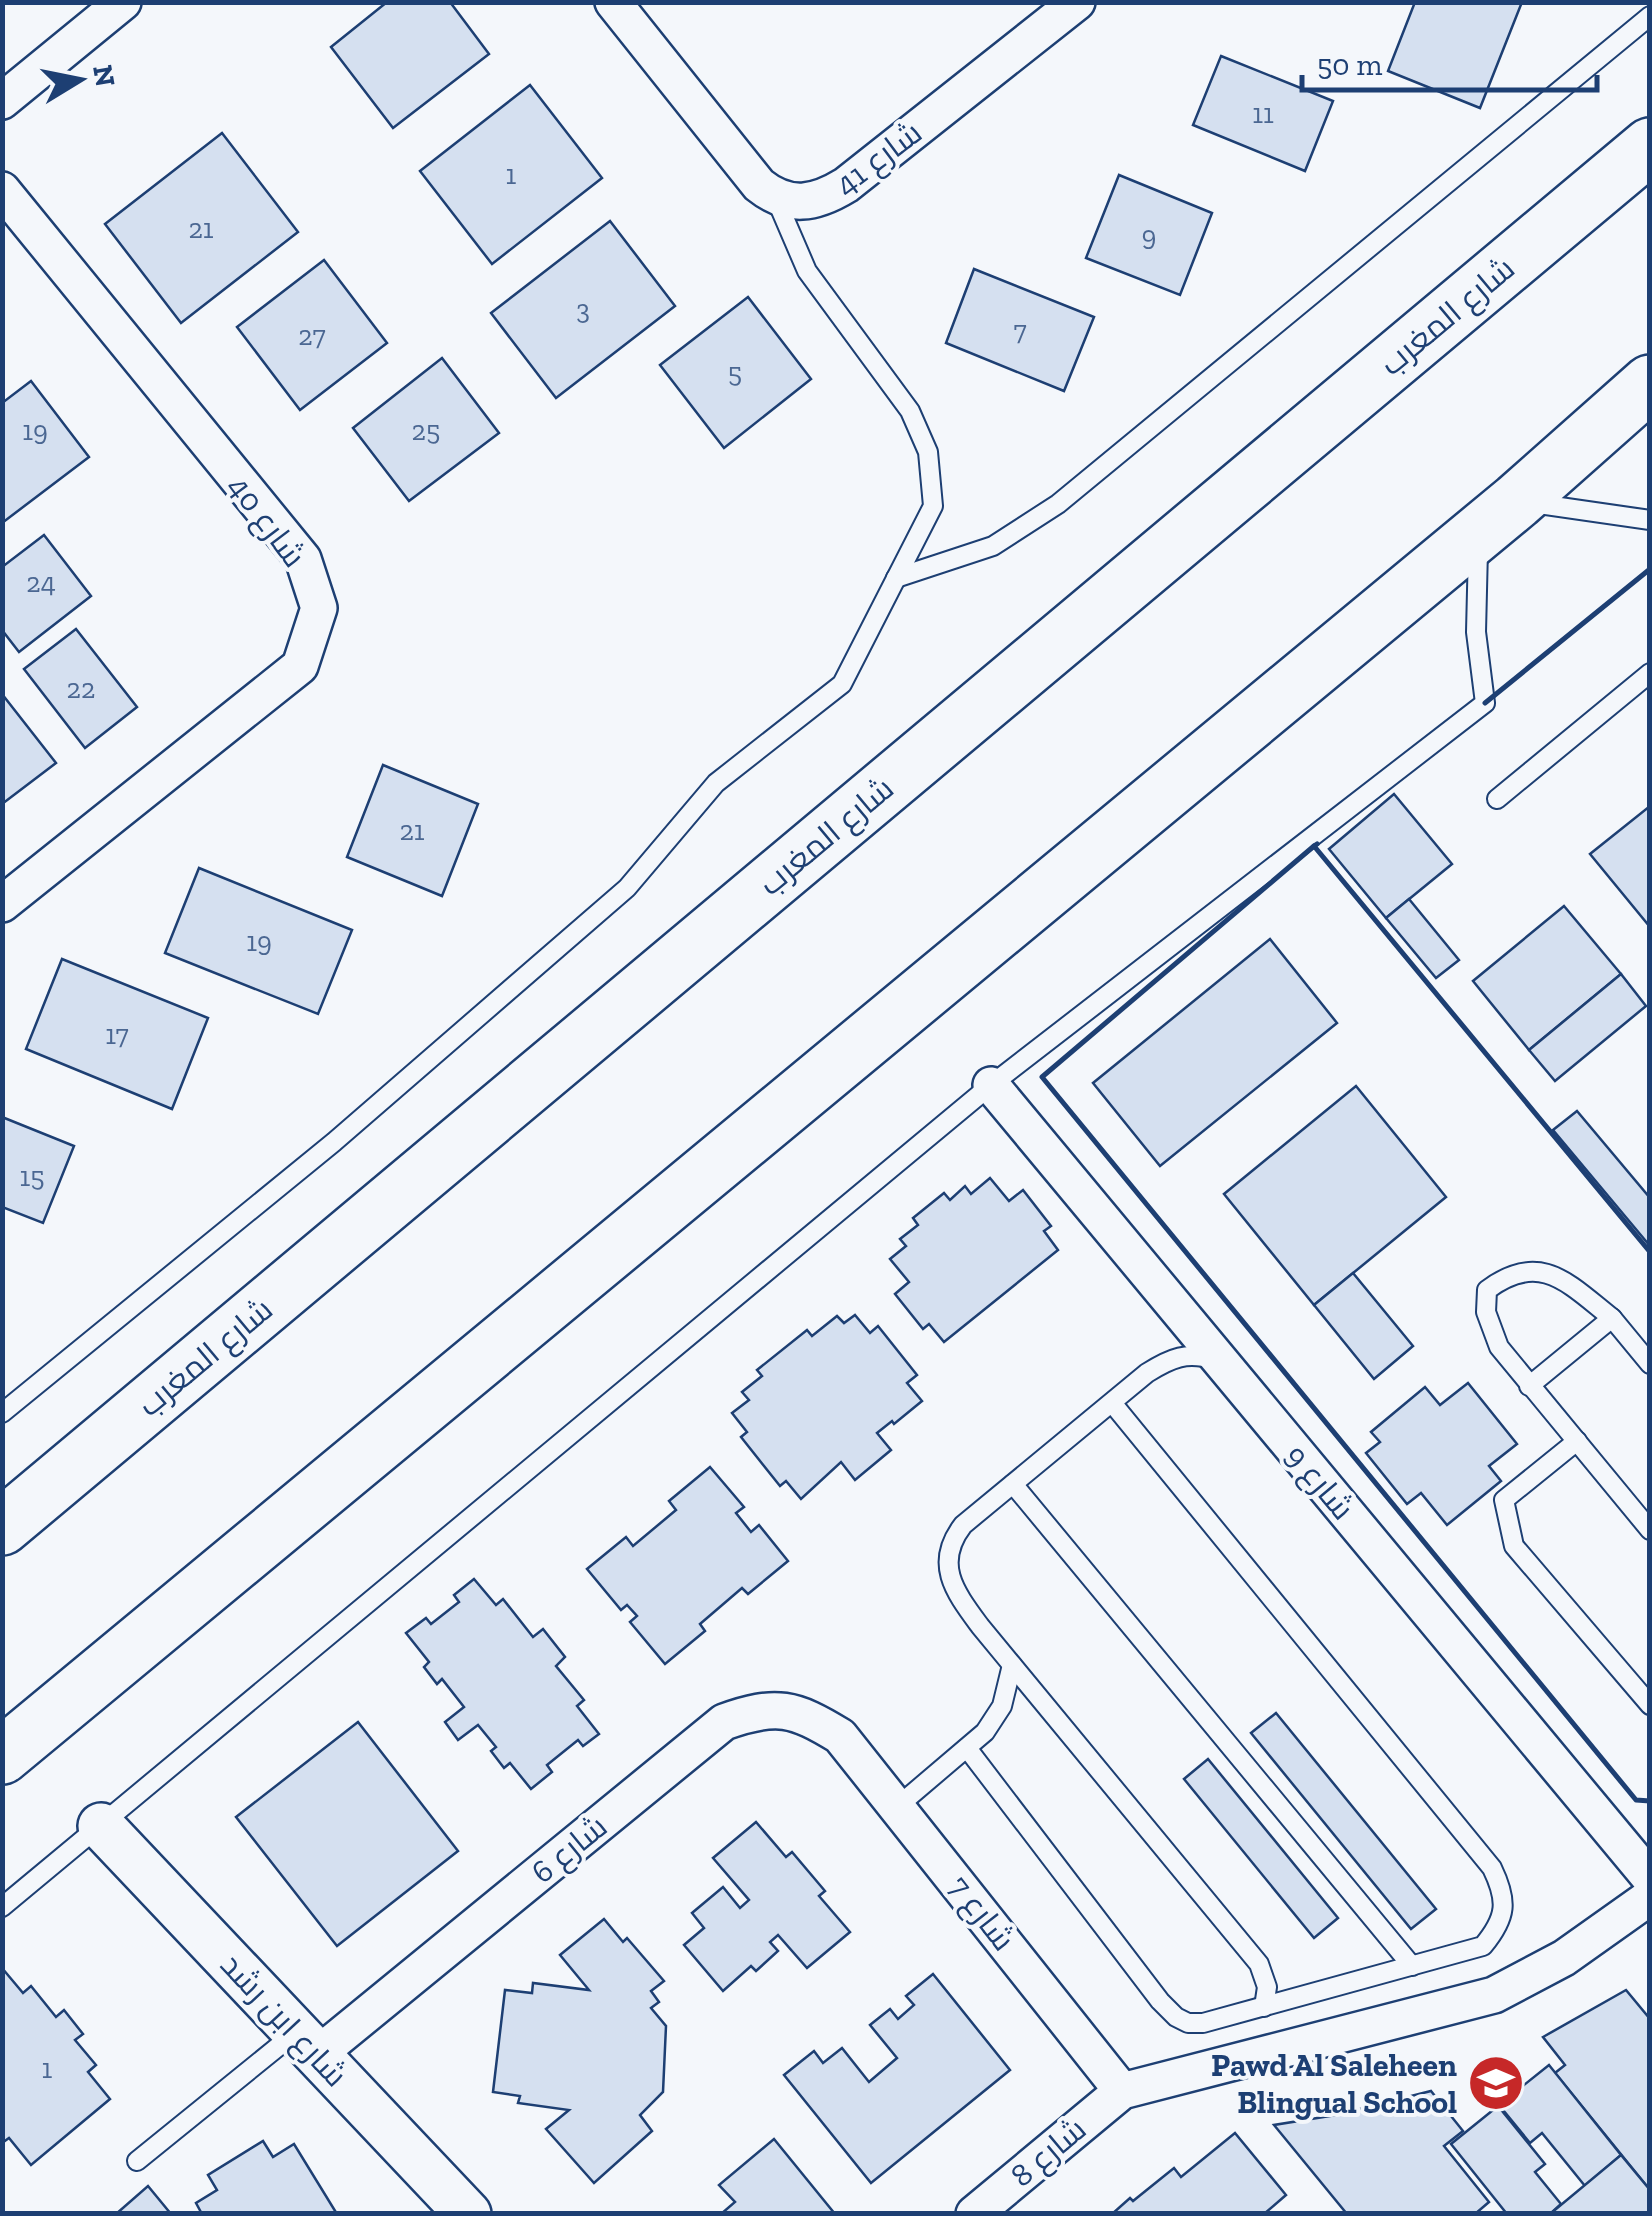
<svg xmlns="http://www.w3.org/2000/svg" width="1652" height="2216" viewBox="0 0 1652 2216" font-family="'Zilla Slab',Cairo,serif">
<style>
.building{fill:#d5e0f0;stroke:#1d3f73;stroke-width:2.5}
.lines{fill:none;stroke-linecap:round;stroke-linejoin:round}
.service-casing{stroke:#1d3f73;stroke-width:22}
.minor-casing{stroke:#1d3f73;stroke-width:40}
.tertiary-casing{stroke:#1d3f73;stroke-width:50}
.motorway-casing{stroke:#1d3f73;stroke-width:60}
.service{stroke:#f4f7fb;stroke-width:18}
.minor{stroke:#f4f7fb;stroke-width:35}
.tertiary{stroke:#f4f7fb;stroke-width:45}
.motorway{stroke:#f4f7fb;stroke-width:55}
.wall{stroke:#1d3f73;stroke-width:5}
.labels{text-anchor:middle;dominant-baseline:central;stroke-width:8;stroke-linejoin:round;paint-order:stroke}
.number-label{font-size:28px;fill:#4b6792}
.street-label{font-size:32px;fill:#1d3f73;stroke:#f4f7fb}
.poi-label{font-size:32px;font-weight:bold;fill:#1d3f73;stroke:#f4f7fb;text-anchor:end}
</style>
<rect width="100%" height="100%" fill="#f4f7fb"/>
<g class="building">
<path d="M 387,2 L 450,2 L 489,54 L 393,128 L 331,47 Z"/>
<path d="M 1415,2 L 1522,2 L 1480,108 L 1388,71 Z"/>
<path d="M 1221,56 L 1333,101 L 1305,171 L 1193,125 Z"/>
<path d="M 530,85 L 602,178 L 492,264 L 420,171 Z"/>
<path d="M 222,133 L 298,232 L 181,323 L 105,224 Z"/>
<path d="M 1119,175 L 1212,213 L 1180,295 L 1086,258 Z"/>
<path d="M 610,221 L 675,306 L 556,398 L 491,313 Z"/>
<path d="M 324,260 L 387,343 L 300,410 L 237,327 Z"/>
<path d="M 974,269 L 1094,317 L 1064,391 L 946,343 Z"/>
<path d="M 748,297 L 811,379 L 724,448 L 660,365 Z"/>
<path d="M 442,358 L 499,433 L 409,501 L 353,428 Z"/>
<path d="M 31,381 L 89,457 L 2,523 L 2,403 Z"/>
<path d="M 44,535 L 91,596 L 19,652 L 2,630 L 2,567 Z"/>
<path d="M 76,629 L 137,707 L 85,748 L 24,669 Z"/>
<path d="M 2,694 L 56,763 L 2,804 Z"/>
<path d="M 383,765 L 478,804 L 442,896 L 347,857 Z"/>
<path d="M 1394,794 L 1452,864 L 1386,918 L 1329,849 Z"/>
<path d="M 1650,806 L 1650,927 L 1590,854 Z"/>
<path d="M 199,868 L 352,930 L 318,1014 L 165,953 Z"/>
<path d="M 1409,899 L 1459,960 L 1436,978 L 1386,918 Z"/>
<path d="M 1564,906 L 1621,974 L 1529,1050 L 1473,981 Z"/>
<path d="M 1270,939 L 1337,1023 L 1160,1166 L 1093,1083 Z"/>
<path d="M 62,959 L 208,1018 L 172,1109 L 26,1049 Z"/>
<path d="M 1621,974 L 1646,1006 L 1555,1081 L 1529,1050 Z"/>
<path d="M 1356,1086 L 1446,1197 L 1314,1305 L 1224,1194 Z"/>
<path d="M 1577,1111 L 1650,1198 L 1650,1246 L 1553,1130 Z"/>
<path d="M 2,1117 L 74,1146 L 43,1223 L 2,1207 Z"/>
<path d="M 990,1178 L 1009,1201 L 1023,1190 L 1051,1226 L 1044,1231 L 1058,1250 L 944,1342 L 929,1324 L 923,1329 L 895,1294 L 909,1282 L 890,1259 L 906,1246 L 900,1239 L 918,1225 L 913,1218 L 944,1193 L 950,1200 L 965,1186 L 971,1194 Z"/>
<path d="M 1353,1273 L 1413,1346 L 1374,1379 L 1314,1305 Z"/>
<path d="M 855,1315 L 870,1333 L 878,1326 L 917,1375 L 907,1383 L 922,1401 L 894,1424 L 892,1421 L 877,1433 L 891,1450 L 855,1480 L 841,1462 L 801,1499 L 786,1481 L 780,1486 L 741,1437 L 747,1432 L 732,1413 L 749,1400 L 742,1392 L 762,1376 L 757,1370 L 807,1330 L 812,1336 L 837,1316 L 844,1323 Z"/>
<path d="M 1468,1383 L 1517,1444 L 1489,1466 L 1501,1481 L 1447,1525 L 1421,1493 L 1407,1504 L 1366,1453 L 1380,1442 L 1371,1432 L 1425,1387 L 1440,1405 Z"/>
<path d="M 710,1467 L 744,1507 L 736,1513 L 751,1532 L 759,1525 L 788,1561 L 748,1594 L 742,1588 L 700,1624 L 705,1631 L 665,1664 L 630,1622 L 637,1616 L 627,1605 L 621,1610 L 587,1569 L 626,1537 L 633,1546 L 676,1510 L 669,1501 Z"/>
<path d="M 474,1579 L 496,1605 L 503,1599 L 533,1637 L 543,1629 L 565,1657 L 556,1666 L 584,1700 L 577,1706 L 599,1734 L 583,1746 L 578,1740 L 547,1765 L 552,1772 L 531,1789 L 510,1763 L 504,1768 L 491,1751 L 496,1747 L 478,1725 L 458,1740 L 445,1722 L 464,1707 L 442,1679 L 437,1684 L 424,1667 L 429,1662 L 406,1633 L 426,1618 L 431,1624 L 459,1602 L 454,1595 Z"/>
<path d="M 1276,1713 L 1436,1909 L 1411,1929 L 1251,1733 Z"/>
<path d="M 358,1722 L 458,1851 L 337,1946 L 236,1817 Z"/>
<path d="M 1208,1759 L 1338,1918 L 1314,1938 L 1184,1779 Z"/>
<path d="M 756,1822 L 786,1857 L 792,1852 L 825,1891 L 819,1896 L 850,1932 L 807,1968 L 778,1935 L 770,1942 L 778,1951 L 756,1971 L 751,1966 L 723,1991 L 684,1945 L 704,1928 L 692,1913 L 723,1887 L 740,1908 L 749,1900 L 713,1858 Z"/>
<path d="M 604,1919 L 623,1942 L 627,1938 L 664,1981 L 651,1991 L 659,2002 L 651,2008 L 666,2026 L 663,2092 L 640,2115 L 652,2131 L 594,2183 L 546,2129 L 569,2110 L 518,2103 L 520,2096 L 493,2092 L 505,1990 L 532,1993 L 533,1983 L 589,1990 L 560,1955 Z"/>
<path d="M 2,1968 L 23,1993 L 31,1986 L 56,2017 L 64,2010 L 83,2034 L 75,2040 L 96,2065 L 88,2072 L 110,2099 L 31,2165 L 9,2138 L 2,2143 Z"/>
<path d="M 933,1974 L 1010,2070 L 871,2183 L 784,2075 L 814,2051 L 823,2063 L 842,2048 L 869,2082 L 897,2058 L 870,2025 L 890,2009 L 898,2019 L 914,2005 L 906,1996 Z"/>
<path d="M 1626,1990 L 1650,2019 L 1650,2190 L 1555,2073 L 1565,2065 L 1543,2037 Z"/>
<path d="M 1549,2065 L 1621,2155 L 1585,2186 L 1542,2133 L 1530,2143 L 1499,2105 Z"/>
<path d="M 1431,2091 L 1463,2131 L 1444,2146 L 1489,2202 L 1475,2214 L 1347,2214 L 1274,2125 L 1336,2115 Z"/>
<path d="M 1498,2106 L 1545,2164 L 1535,2172 L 1561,2204 L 1550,2214 L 1507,2214 L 1451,2144 Z"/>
<path d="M 1235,2133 L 1286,2195 L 1264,2214 L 1112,2214 L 1130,2198 L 1133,2201 L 1174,2168 L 1181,2177 Z"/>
<path d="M 774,2139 L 835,2214 L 721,2214 L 735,2202 L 719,2185 Z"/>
<path d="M 263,2141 L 273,2157 L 294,2144 L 337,2214 L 202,2214 L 196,2203 L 217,2190 L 208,2175 Z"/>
<path d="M 1621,2155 L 1650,2190 L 1650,2214 L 1550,2214 Z"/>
<path d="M 148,2186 L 171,2214 L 116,2214 Z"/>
</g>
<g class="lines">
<g class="service-casing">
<g id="service">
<path d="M 1532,503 L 1650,520"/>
<path d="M 896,578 L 993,546 L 1058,504 L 1650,16"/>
<path d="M 1497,799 L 1650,673"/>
<path d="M 1612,1318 C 1568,1283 1540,1250 1487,1290 L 1486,1312 L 1499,1347 L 1650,1530"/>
<path d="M 1215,1360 C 1187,1351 1171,1358 1147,1373 L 963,1525 C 933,1564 955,1592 980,1626 L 1259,1964 L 1267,1987 L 1264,2007"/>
<path d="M 1529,1386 L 1612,1318 L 1650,1364"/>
<path d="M 2,1413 L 334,1142 L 627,888 L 716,783 L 842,684 L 933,506 L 928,452 L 910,411 L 807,271 L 776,199"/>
<path d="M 1577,1441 L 1504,1500 L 1514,1546 L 1650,1705"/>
<path d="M 1013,1484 L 1412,1966"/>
<path d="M 967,1748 L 1160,2001 L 1176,2017 L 1188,2023 L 1203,2023 L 1483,1946 C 1507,1917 1508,1901 1492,1868 L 1113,1404"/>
<path d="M 898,1806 L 985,1732 L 1002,1706 L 1012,1665"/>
<path d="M 2,1907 L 991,1085 L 1485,703 L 1476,632 L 1478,549"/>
<path d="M 137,2161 L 295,2033"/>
</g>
</g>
<g class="minor-casing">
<g id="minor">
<path d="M 613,2 L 759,185 C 789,209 815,204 846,185 L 1077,2"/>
<path d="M 2,101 L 123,2"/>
<path d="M 2,190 L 303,559 L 319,608 L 300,666 L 2,904"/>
<path d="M 991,1085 L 1650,1878"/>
<path d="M 317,2055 L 724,1722 C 777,1703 794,1708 840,1736 L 1122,2091"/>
<path d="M 974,2214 L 1122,2091 L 1494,1995 L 1564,1958 L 1650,1897"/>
</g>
</g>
<g class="tertiary-casing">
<path id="tertiary" d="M 101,1826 L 468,2214"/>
</g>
<g class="motorway-casing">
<g id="motorway">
<path d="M 2,1527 L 1650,146"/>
<path d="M 2,1756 L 1517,501 L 1650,383"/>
</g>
</g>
<use href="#service" class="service"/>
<use href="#minor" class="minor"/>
<use href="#tertiary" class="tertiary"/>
<use href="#motorway" class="motorway"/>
<g class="wall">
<path d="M 1485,703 L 1650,569"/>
<path d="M 1317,844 L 1314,846 L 1650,1252"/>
<path d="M 1314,846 L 1042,1077 L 1636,1800 L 1650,1801"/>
</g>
</g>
<defs>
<g id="school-disc" transform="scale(2.875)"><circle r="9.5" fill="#c62828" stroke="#f4f7fb"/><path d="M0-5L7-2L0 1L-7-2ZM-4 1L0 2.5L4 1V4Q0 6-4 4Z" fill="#fff"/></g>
</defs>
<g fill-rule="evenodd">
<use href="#school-disc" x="1496" y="2083"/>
</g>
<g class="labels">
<g class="number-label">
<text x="1263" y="113">11</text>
<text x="511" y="174">1</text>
<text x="201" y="228">21</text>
<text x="1149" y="235">9</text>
<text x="583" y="309">3</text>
<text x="1020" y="330">7</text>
<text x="312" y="335">27</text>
<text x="735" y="372">5</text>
<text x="35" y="430">19</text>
<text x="426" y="430">25</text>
<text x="41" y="582">24</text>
<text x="81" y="688">22</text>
<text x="412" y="830">21</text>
<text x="259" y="941">19</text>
<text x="117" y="1034">17</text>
<text x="32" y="1176">15</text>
<text x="47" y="2068">1</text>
</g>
<g class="street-label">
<text transform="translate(878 158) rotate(-37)">شارع 41</text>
<text transform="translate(1447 316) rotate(-40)">شارع المغرب</text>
<text transform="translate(267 521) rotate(53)">شارع 40</text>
<text transform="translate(826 836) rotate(-40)">شارع المغرب</text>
<text transform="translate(205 1357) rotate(-40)">شارع المغرب</text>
<text transform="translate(1320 1482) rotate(50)">شارع 9</text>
<text transform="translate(569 1849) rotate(-39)">شارع 6</text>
<text transform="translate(982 1913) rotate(52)">شارع 7</text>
<text transform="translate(284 2020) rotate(47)">شارع ابن رشد</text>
<text transform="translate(1048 2152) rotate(-40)">شارع 8</text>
</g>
<g class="poi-label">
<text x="1457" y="2065">Pawd Al Saleheen<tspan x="1457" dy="37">Blingual School</tspan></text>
</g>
</g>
<rect width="1652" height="2216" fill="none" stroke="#1d3f73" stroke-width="10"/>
<g transform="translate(80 80) rotate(80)" stroke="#f4f7fb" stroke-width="8" paint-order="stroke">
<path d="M0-8L18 38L0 25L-18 38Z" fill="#1d3f73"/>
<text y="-15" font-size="28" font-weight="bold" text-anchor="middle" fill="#1d3f73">N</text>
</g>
<path d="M1302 75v15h295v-15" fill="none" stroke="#1d3f73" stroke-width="5"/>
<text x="1317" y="75" font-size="30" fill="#1d3f73" stroke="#f4f7fb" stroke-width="8" paint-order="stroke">50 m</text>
</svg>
